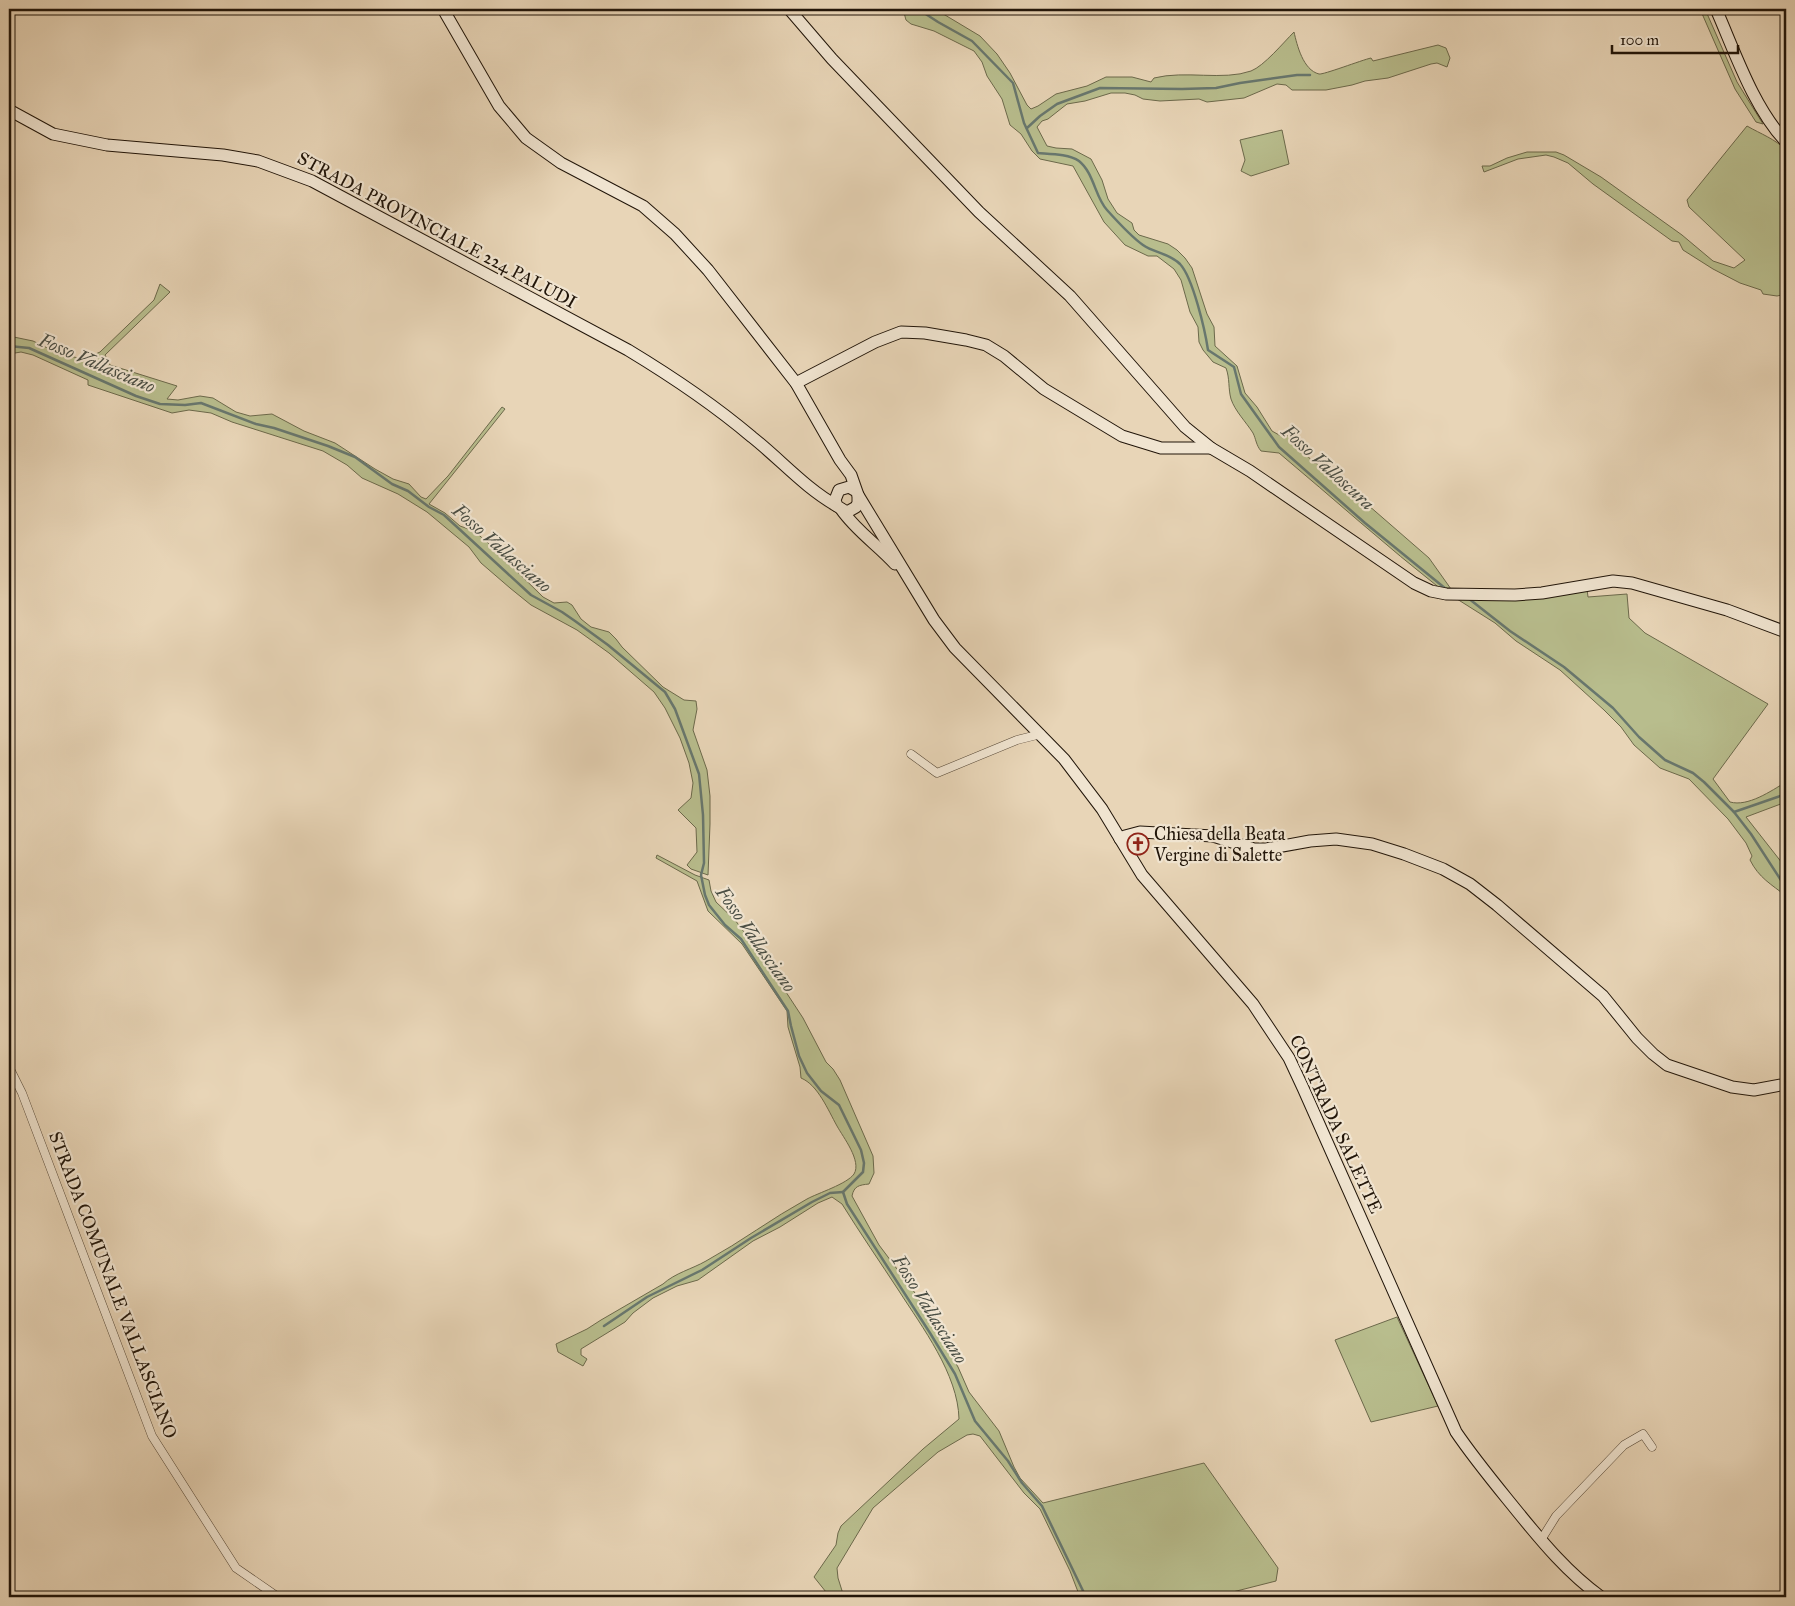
<svg xmlns="http://www.w3.org/2000/svg" width="1795" height="1606" viewBox="0 0 1795 1606" font-family="'IM FELL Great Primer',serif">
<style>
.green{fill:#b8bd8d;stroke:#6c694b}
.lines{fill:none;stroke-linecap:round;stroke-linejoin:round}
.stream{stroke:#68776e;stroke-width:2.5}
.street-casing{stroke:#534534;stroke-width:9}
.secondary-casing{stroke:#211509;stroke-width:13}
.street{stroke:#f0e4d0;stroke-width:8}
.secondary{stroke:#f0e4d0;stroke-width:11}
.labels{text-anchor:middle;dominant-baseline:central;stroke-width:4.5;stroke-linejoin:round;paint-order:stroke}
.street-label{font-size:18px;fill:#211509;stroke:#f0e4d0}
.poi-label{font-size:18px;fill:#211509;stroke:#f0e4d0;text-anchor:start}
.water-label{font-size:19px;font-style:italic;fill:#4a4e44;stroke:#f0e4d0}
</style>
<rect width="100%" height="100%" fill="#e8d5b7"/>
<filter id="stains"><feTurbulence type="fractalNoise" baseFrequency=".004" numOctaves="4"/><feColorMatrix values="0 0 0 0 .2 0 0 0 0 .09 0 0 0 0 .02 0 0 0 .5 -.17"/></filter>
<radialGradient id="worn" r=".72"><stop offset=".6" stop-color="#630" stop-opacity="0"/><stop offset="1" stop-color="#630" stop-opacity=".3"/></radialGradient>
<g class="green">
<path d="M 903,9 L 935,9 L 980,36 L 997,54 L 1010,73 L 1027,105 L 1031,109 L 1038,106 L 1056,94 L 1087,86 L 1106,77 L 1132,77 L 1151,82 L 1154,78 C 1185,70 1223,81 1251,71 C 1264,66 1283,43 1294,32 C 1297,45 1303,70 1319,74 C 1323,75 1362,60 1371,58 L 1373,61 L 1438,45 L 1446,48 L 1450,58 L 1447,67 L 1437,63 L 1431,64 L 1388,78 L 1365,81 L 1352,85 L 1326,90 L 1292,90 L 1286,85 L 1277,84 L 1244,98 L 1207,102 L 1199,99 L 1160,101 L 1143,99 L 1135,95 L 1125,93 L 1111,93 L 1085,101 L 1067,104 L 1048,119 L 1042,121 L 1037,127 L 1047,146 L 1056,148 L 1072,149 L 1091,159 L 1102,180 L 1108,199 L 1117,213 L 1132,223 L 1134,230 L 1139,235 L 1168,244 L 1177,250 L 1185,258 L 1192,268 L 1207,314 L 1214,327 L 1215,346 L 1237,366 L 1245,393 L 1257,407 L 1272,431 L 1279,435 L 1289,436 L 1314,463 L 1322,465 L 1429,558 L 1451,589 L 1442,590 C 1386,546 1334,499 1279,453 L 1261,451 C 1256,445 1256,439 1253,433 C 1246,422 1235,411 1231,399 C 1228,388 1230,379 1226,368 L 1213,362 L 1203,350 L 1199,342 L 1198,327 L 1190,312 L 1181,280 L 1174,269 L 1157,256 L 1148,256 L 1125,245 L 1104,222 L 1073,166 L 1040,159 L 1032,151 L 1021,134 L 1010,125 L 1002,99 L 987,76 L 982,62 L 974,51 L 934,31 L 911,24 L 906,20 Z"/>
<path d="M 1700,9 L 1705,9 L 1737,82 L 1763,124 L 1756,122 L 1735,89 Z"/>
<path d="M 1747,126 C 1761,134 1775,139 1786,150 L 1786,294 L 1777,296 L 1763,294 L 1761,290 L 1740,283 L 1713,269 L 1683,250 L 1679,242 L 1672,241 L 1593,184 L 1568,163 L 1554,157 L 1546,155 L 1518,159 L 1484,172 L 1482,166 L 1490,166 L 1507,158 L 1527,152 L 1556,152 L 1564,155 L 1601,177 L 1682,235 L 1713,261 L 1734,268 L 1745,260 L 1689,207 L 1687,200 Z"/>
<path d="M 1282,130 L 1289,164 L 1251,176 L 1241,171 L 1245,160 L 1240,140 Z"/>
<path d="M 160,284 L 170,292 L 105,355 L 110,365 L 177,386 L 167,399 L 178,400 L 200,396 L 213,398 L 236,412 L 250,416 L 272,414 L 304,431 L 335,443 L 375,469 L 393,479 L 409,484 L 421,497 L 426,499 L 448,476 L 502,407 L 505,409 L 429,504 L 445,513 L 460,526 L 474,531 L 487,542 L 543,597 L 554,603 L 567,602 L 572,605 L 581,619 L 591,627 L 609,632 L 616,639 L 622,647 L 663,687 L 684,700 L 696,701 L 697,709 L 693,730 L 707,770 L 710,796 L 710,824 L 708,875 L 691,869 L 687,865 L 697,852 L 696,828 L 678,810 L 691,798 L 693,783 L 689,763 L 680,738 L 665,708 L 654,692 L 609,653 L 577,630 L 531,605 L 510,588 L 481,563 L 469,547 L 427,512 L 398,494 L 362,478 L 347,465 L 323,451 L 232,422 L 211,413 L 189,410 L 172,413 L 88,385 L 88,380 L 33,355 L 21,352 L 9,354 L 9,336 L 33,341 L 62,355 L 85,359 L 100,352 L 154,300 Z"/>
<path d="M 1587,589 L 1588,597 L 1627,594 L 1629,618 L 1645,633 L 1768,704 L 1713,779 L 1730,802 C 1748,807 1771,791 1786,782 L 1786,802 L 1746,817 L 1786,868 L 1786,896 C 1771,884 1759,878 1750,860 L 1752,856 L 1746,843 L 1728,819 L 1689,779 L 1660,768 L 1634,745 L 1621,727 L 1604,710 L 1560,670 L 1516,641 L 1495,623 L 1457,599 Z"/>
<path d="M 657,855 L 695,875 L 709,880 L 711,891 L 716,902 L 735,920 L 763,957 L 803,1018 L 826,1062 L 833,1069 L 840,1080 L 873,1156 L 874,1173 L 869,1184 C 859,1185 854,1186 852,1196 L 879,1245 L 915,1293 L 937,1331 L 944,1329 L 945,1336 L 951,1355 L 958,1367 L 969,1392 L 999,1431 L 1014,1467 L 1020,1478 L 1043,1503 L 1204,1463 L 1278,1568 L 1276,1581 L 1213,1597 L 1080,1597 L 1070,1571 L 1040,1509 L 1024,1493 L 980,1436 L 973,1434 L 967,1435 L 938,1452 L 873,1508 L 837,1568 L 838,1578 L 844,1597 L 830,1597 L 814,1577 L 836,1545 L 838,1533 L 841,1526 L 923,1449 L 959,1419 C 958,1374 922,1327 899,1291 C 880,1262 860,1233 842,1204 L 832,1197 L 818,1203 L 780,1227 L 753,1241 L 698,1280 L 677,1286 L 653,1298 L 633,1313 L 625,1322 L 581,1349 L 581,1355 L 587,1359 L 583,1366 L 558,1352 L 556,1344 L 587,1329 L 601,1320 L 663,1284 C 675,1273 692,1269 706,1261 C 741,1242 772,1218 807,1199 C 818,1193 847,1184 854,1174 C 862,1161 843,1137 837,1126 C 828,1110 818,1085 801,1078 L 800,1067 L 788,1027 L 787,1011 L 742,944 L 708,911 L 697,881 L 656,858 Z"/>
<path d="M 1397,1317 L 1438,1406 L 1371,1422 L 1335,1340 Z"/>
</g>
<g class="lines">
<g class="stream">
<path d="M 918,9 L 938,22 L 972,41 L 1013,83 L 1024,123 L 1038,153 C 1050,154 1069,154 1079,161 C 1094,173 1095,197 1107,210 C 1116,220 1133,238 1143,245 C 1154,253 1169,253 1180,264 C 1193,278 1205,330 1208,350 L 1234,367 L 1241,394 L 1279,447 L 1365,523 L 1446,589"/>
<path d="M 1027,128 L 1040,116 L 1057,104 L 1100,88 L 1182,89 L 1216,88 L 1240,83 L 1297,75 L 1310,75"/>
<path d="M 9,346 L 29,348 L 136,396 L 160,404 L 185,405 L 201,403 L 256,424 L 274,428 L 328,446 L 355,457 L 392,484 L 408,491 L 429,507 L 444,515 L 531,595 L 562,612 L 575,621 L 608,645 L 665,692 L 675,709 L 699,774 L 703,815 L 704,863 L 701,875 L 705,895 L 709,905 L 725,925 L 741,939 L 788,1011 L 791,1026 L 799,1056 L 807,1073 L 821,1091 L 839,1105 L 861,1150 L 864,1163 L 863,1172 L 843,1192 L 847,1204 L 930,1333 L 955,1374 L 975,1421 L 1008,1461 L 1022,1483 L 1042,1506 L 1086,1597"/>
<path d="M 1468,598 L 1510,631 L 1564,667 L 1613,708 L 1639,737 L 1665,760 L 1693,773 L 1704,782 L 1734,812 L 1751,834 L 1786,888"/>
<path d="M 1734,812 L 1786,794"/>
<path d="M 604,1326 L 647,1297 L 702,1270 L 751,1238 L 812,1202 L 830,1193 L 843,1192"/>
</g>
<g class="street-casing">
<g id="street">
<path d="M 911,754 L 937,773 L 1017,740 L 1041,734"/>
<path d="M 9,1067 L 22,1093 L 152,1436 L 236,1568 L 278,1597"/>
<path d="M 1541,1540 L 1556,1516 L 1624,1445 L 1643,1434 L 1652,1447"/>
</g>
</g>
<g class="secondary-casing">
<g id="secondary">
<path d="M 443,9 L 499,106 L 526,138 L 561,163 L 643,206 L 675,234 L 708,270 L 796,383 L 840,460 L 851,475 L 858,495 L 858,503 L 856,507 L 849,511 L 845,511 L 837,506 L 835,500 L 839,490 L 849,487 L 856,491"/>
<path d="M 789,9 L 832,59 L 979,212 L 1070,296 L 1185,427 L 1211,448 L 1250,471 L 1414,583 L 1431,591 L 1446,594 L 1515,595 L 1542,593 L 1613,581 L 1632,583 L 1727,610 L 1786,632"/>
<path d="M 1716,9 C 1735,52 1753,107 1786,142"/>
<path d="M 9,110 L 53,134 L 107,145 L 223,155 L 258,161 L 312,181 L 628,350 C 671,376 713,404 752,437 C 781,460 805,488 837,506"/>
<path d="M 796,383 L 875,342 L 901,332 L 925,333 L 966,340 L 986,345 L 1004,356 L 1044,389 L 1122,436 L 1161,448 L 1211,448"/>
<path d="M 858,495 L 934,620 L 955,648 L 1064,759 L 1102,809 L 1142,875 L 1253,1004 L 1289,1058 L 1303,1088 L 1456,1432 C 1475,1460 1496,1485 1517,1511 C 1543,1543 1568,1573 1601,1597"/>
<path d="M 841,509 C 856,531 878,545 895,564"/>
<path d="M 1120,839 L 1125,836 L 1140,832 L 1213,836 L 1254,849 L 1266,849 L 1310,841 L 1336,839 L 1372,844 L 1404,854 L 1443,869 L 1470,884 L 1497,905 L 1603,996 L 1637,1038 L 1653,1054 L 1667,1065 L 1732,1087 L 1754,1090 L 1786,1084"/>
</g>
</g>
<use href="#street" class="street"/>
<use href="#secondary" class="secondary"/>
</g>
<defs>
<g id="church-ring" transform="scale(1.125)"><circle r="9.5" fill="#f0e4d0" stroke="#8f2418" stroke-width="1.5"/><path d="M-1.2-6h2.4v3.5h3.3v2.4h-3.3V6h-2.4V-.1h-3.3v-2.4h3.3Z" fill="#8f2418"/></g>
</defs>
<g fill-rule="evenodd">
<use href="#church-ring" x="1138" y="844"/>
</g>
<g class="labels">
<g class="street-label">
<text transform="translate(437 230) rotate(28)">STRADA PROVINCIALE 224 PALUDI</text>
<text transform="translate(1336 1124) rotate(65)">CONTRADA SALETTE</text>
<text transform="translate(113 1285) rotate(69)">STRADA COMUNALE VALLASCIANO</text>
</g>
<g class="poi-label">
<text x="1154" y="834">Chiesa della Beata<tspan x="1154" dy="21">Vergine di Salette</tspan></text>
</g>
<g class="water-label">
<text transform="translate(97 363) rotate(23)">Fosso Vallasciano</text>
<text transform="translate(1328 467) rotate(42)">Fosso Valloscura</text>
<text transform="translate(502 548) rotate(41)">Fosso Vallasciano</text>
<text transform="translate(756 939) rotate(55)">Fosso Vallasciano</text>
<text transform="translate(930 1309) rotate(58)">Fosso Vallasciano</text>
</g>
</g>
<rect width="1795" height="1606" fill="none" stroke="#e8d5b7" stroke-width="30"/>
<rect x="10" y="10" width="1775" height="1586" fill="none" stroke="#211509" stroke-width="2.5"/>
<rect x="15" y="15" width="1765" height="1576" fill="none" stroke="#211509"/>
<path d="M1612 45v8h126v-8" fill="none" stroke="#211509" stroke-width="2.5"/>
<text x="1620" y="45" font-size="15" fill="#211509" stroke="#f0e4d0" stroke-width="4" paint-order="stroke">100 m</text>
<rect width="100%" height="100%" filter="url(#stains)"/>
<rect width="100%" height="100%" fill="url(#worn)"/>
</svg>
